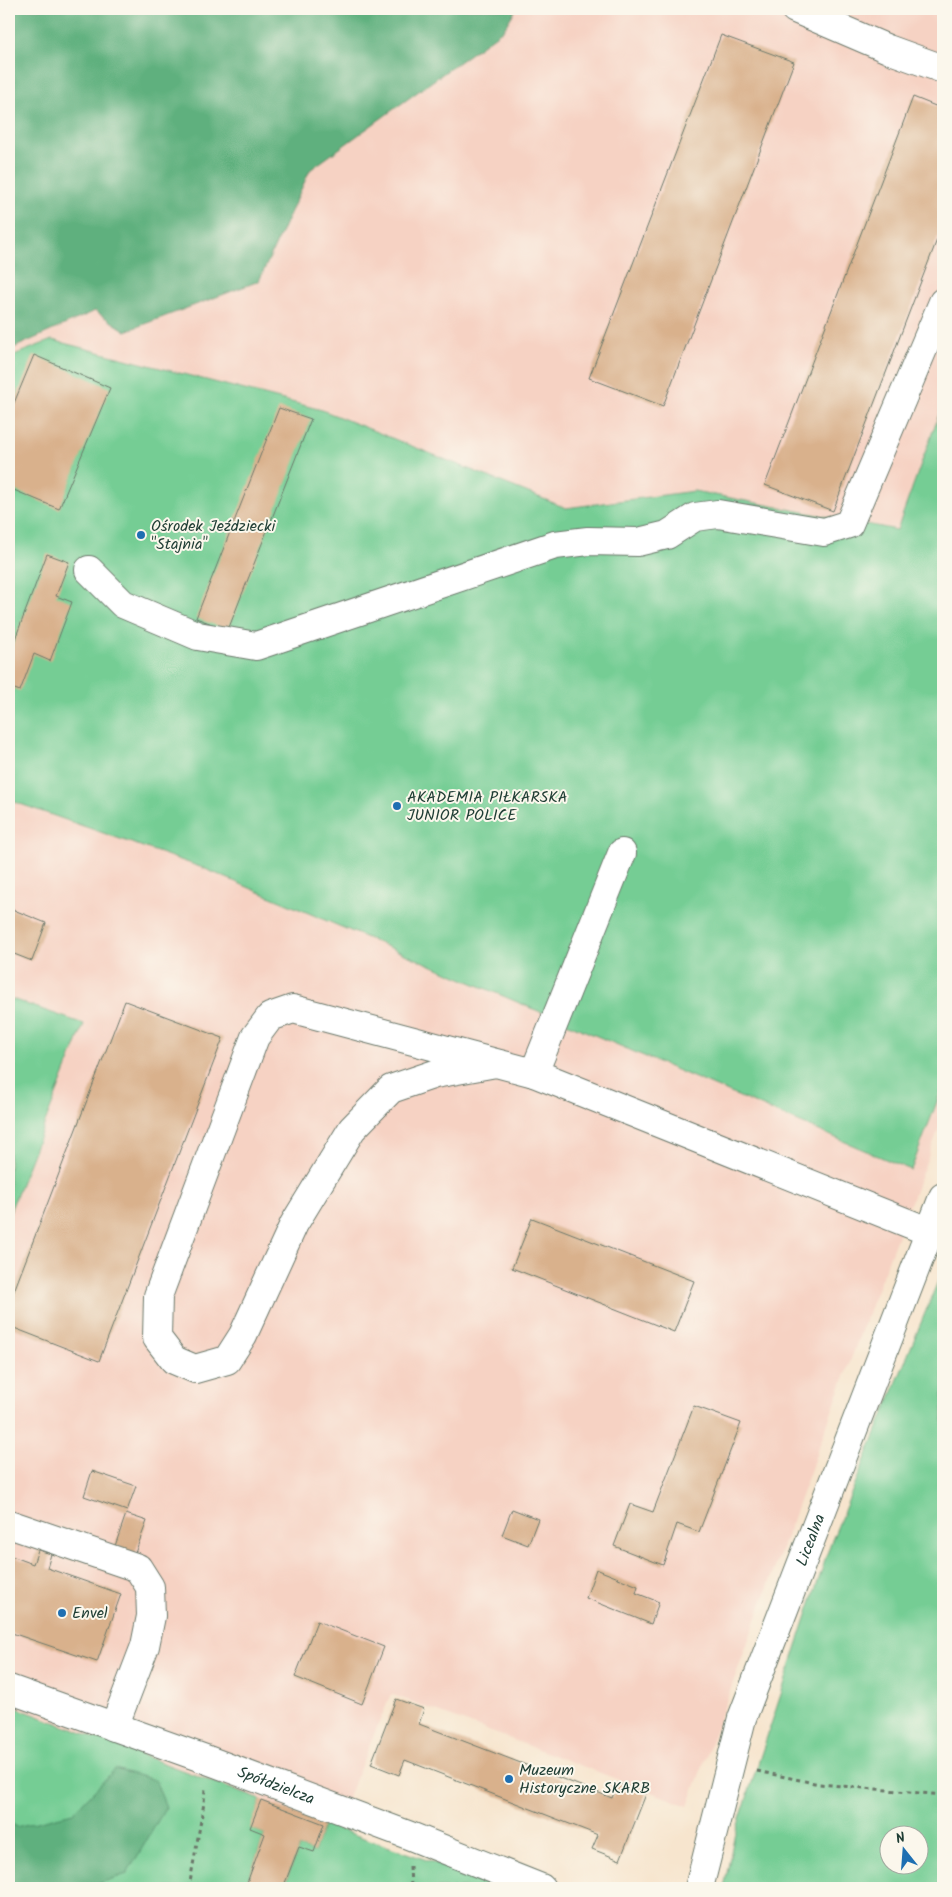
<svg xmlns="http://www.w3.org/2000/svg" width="952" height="1897" viewBox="0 0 952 1897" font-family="Kalam,sans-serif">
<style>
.built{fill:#f6d2c3}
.green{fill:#74cd94;stroke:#4a8564;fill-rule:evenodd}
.forest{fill:#5fb07e;stroke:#3f7659}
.building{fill:#d9b18c}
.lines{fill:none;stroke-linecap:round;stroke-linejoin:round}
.minor-casing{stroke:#6b786a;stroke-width:30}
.path{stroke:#6b786a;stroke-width:3;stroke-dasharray:4 4;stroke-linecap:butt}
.minor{stroke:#fff;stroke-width:28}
.poi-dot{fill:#1f6fb2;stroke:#fbf7ec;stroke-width:2}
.labels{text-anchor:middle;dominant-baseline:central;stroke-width:4;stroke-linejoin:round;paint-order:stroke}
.poi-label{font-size:16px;fill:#1f3d34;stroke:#fbf7ec;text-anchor:start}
.street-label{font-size:16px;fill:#1f3d34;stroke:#fbf7ec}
</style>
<rect width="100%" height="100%" fill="#fbf7ec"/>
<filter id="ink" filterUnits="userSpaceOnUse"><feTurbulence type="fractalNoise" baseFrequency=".02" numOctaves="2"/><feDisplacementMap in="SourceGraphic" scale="10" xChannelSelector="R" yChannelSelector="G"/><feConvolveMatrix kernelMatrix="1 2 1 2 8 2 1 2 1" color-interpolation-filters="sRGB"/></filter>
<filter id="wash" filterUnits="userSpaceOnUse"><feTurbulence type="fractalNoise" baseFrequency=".0096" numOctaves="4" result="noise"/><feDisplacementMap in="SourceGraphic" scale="20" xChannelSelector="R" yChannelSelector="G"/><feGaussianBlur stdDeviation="1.12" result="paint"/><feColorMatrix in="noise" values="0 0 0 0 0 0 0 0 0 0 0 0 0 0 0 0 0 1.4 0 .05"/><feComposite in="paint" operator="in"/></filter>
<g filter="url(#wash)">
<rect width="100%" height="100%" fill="#f7e5ce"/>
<path class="built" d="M 516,9 L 943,9 L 943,1118 L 863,1326 L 688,1806 L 391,1694 L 335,1828 L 9,1705 L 9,350 L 95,311 L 259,281 L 310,170 L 503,30 Z"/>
<g class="green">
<path d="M 52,340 L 322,410 L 566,508 L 694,491 L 897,530 L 943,403 L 943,1086 L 911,1170 L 203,868 L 9,800 L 9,357 Z"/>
<path d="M 9,998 L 84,1024 L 9,1214 Z"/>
<path d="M 943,1269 L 943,1888 L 724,1888 L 734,1837 L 830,1545 ZM 920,1834 L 920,1864 L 890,1864 L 890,1834 Z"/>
<path d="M 9,1705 L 261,1800 L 251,1828 L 265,1834 L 245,1888 L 9,1888 Z"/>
<path d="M 324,1824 L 507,1888 L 283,1888 L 299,1847 L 314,1852 Z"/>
</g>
<g class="forest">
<path d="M 9,9 L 516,9 L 503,30 L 310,170 L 259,281 L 126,331 L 95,311 L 9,350 Z"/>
<path d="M 115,1769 L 155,1780 L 166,1807 L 127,1874 L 85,1888 L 9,1888 L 9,1821 L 16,1827 L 73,1813 Z"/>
</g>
<g id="blocks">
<g class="building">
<path d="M 721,35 L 794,62 L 663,406 L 589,378 Z"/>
<path d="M 913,97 L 943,109 L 943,224 L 833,511 L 765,485 Z"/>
<path d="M 34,355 L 110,388 L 59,509 L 9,488 L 9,415 Z"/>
<path d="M 279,408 L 311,419 L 228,630 L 196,618 Z"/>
<path d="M 47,554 L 69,562 L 56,596 L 72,602 L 50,661 L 34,654 L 20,691 L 9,687 L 9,655 Z"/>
<path d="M 9,908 L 46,923 L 32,961 L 9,952 Z"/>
<path d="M 125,1001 L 223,1038 L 99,1361 L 9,1326 L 9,1304 Z"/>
<path d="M 532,1218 L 694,1281 L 674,1332 L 512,1268 Z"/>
<path d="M 694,1406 L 741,1423 L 699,1532 L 677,1524 L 663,1565 L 614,1546 L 630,1504 L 653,1512 Z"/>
<path d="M 92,1471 L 136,1486 L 127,1511 L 84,1496 Z"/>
<path d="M 512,1509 L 538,1519 L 528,1545 L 502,1535 Z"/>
<path d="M 126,1514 L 147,1521 L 135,1553 L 115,1546 Z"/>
<path d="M 38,1550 L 51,1554 L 47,1568 L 121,1594 L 97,1662 L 9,1632 L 9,1555 L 33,1564 Z"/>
<path d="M 596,1569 L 638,1586 L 636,1593 L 659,1602 L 651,1624 L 586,1598 Z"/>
<path d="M 317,1621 L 384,1647 L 362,1704 L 295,1677 Z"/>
<path d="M 396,1699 L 424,1709 L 419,1724 L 612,1798 L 618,1783 L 646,1794 L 620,1860 L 592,1849 L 598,1835 L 405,1760 L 399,1775 L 371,1764 Z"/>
<path d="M 261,1800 L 324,1824 L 314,1852 L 299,1847 L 283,1888 L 245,1888 L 265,1834 L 250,1828 Z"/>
</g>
</g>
</g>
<g filter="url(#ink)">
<use href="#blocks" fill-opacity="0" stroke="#6b786a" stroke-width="1"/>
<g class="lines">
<g class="minor-casing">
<g id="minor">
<path d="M 795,9 L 888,49 L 943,69"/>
<path d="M 89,570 L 123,604 L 198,636 L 256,646 L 555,545 L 588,541 L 638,542 L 667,535 L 695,517 L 718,514 L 824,532 L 849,524 L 943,302"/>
<path d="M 496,1063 L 293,1009 L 270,1017 L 255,1037 L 158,1296 L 157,1338 L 174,1360 L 195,1369 L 227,1360 L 243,1335 L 294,1224 L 352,1129 L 391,1089 L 435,1074 L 496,1063 L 534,1073 L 930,1232"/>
<path d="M 534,1073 L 622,853"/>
<path d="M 9,1524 L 138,1568 L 150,1587 L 151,1616 L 145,1646 L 114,1727"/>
<path id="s1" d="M 9,1689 L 205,1759 L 408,1835 L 541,1888"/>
<path id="s2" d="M 699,1888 L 742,1718 L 943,1197"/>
</g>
</g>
<g class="path">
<path d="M 757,1771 L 819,1784 L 943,1795"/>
<path d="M 410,1866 L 411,1888"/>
<path d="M 189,1888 L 204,1803 L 205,1788"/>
</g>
<use href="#minor" class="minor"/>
</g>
</g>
<g class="poi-dot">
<circle cx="141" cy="535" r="5"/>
<circle cx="397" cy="806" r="5"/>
<circle cx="62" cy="1613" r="5"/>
<circle cx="509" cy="1779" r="5"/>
</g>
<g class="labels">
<g class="poi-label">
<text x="151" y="526">Ośrodek Jeździecki<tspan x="151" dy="18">"Stajnia"</tspan></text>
<text x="407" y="797">AKADEMIA PIŁKARSKA<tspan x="407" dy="18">JUNIOR POLICE</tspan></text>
<text x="72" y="1613">Envel</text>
<text x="519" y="1770">Muzeum<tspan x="519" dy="18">Historyczne SKARB</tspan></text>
</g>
<g class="street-label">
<text stroke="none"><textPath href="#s2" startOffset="366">Licealna</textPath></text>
<text stroke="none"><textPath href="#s1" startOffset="284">Spółdzielcza</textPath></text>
</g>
</g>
<rect width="952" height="1897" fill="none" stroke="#fbf7ec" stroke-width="30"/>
<g transform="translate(904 1850) rotate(343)"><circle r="24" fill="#fbf7ec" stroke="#a3ada2"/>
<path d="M0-4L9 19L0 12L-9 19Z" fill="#1f6fb2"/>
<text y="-8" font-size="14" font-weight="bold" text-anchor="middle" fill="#1f3d34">N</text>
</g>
</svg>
